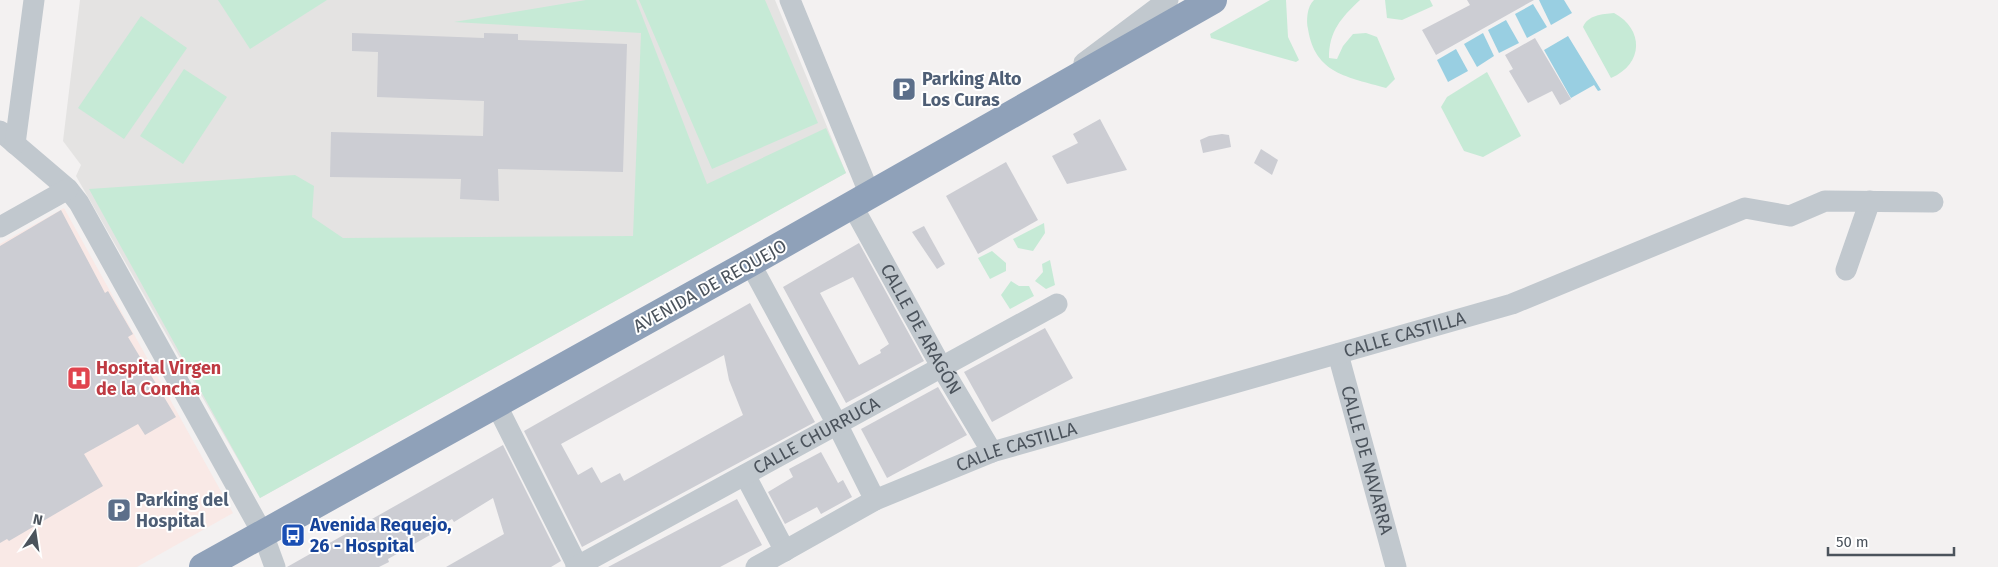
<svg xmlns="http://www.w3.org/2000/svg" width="1998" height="567" viewBox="0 0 1998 567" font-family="'Fira Sans',sans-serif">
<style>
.education{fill:#e4e3e2}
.medical{fill:#f9e9e6}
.green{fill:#c6ead6}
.water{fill:#99cfe2}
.building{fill:#cccdd3;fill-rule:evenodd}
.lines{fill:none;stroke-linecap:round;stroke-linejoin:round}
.minor{stroke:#c1c8ce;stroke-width:21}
.highway{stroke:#8fa1b9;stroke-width:28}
.labels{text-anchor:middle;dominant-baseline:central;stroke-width:4;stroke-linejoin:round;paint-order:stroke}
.service-label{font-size:18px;font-weight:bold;fill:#4e5e75;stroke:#fff;text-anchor:start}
.street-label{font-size:18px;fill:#4b535c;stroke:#fff}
.health-label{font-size:18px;font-weight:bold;fill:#be3a42;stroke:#fff;text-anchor:start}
.transit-label{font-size:18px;font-weight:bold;fill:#164399;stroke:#fff;text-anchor:start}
</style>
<rect width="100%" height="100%" fill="#f3f1f1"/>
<path class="education" d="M 80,0 L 775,0 L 846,173 L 260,498 L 76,176 L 81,165 L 63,141 Z"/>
<path class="medical" d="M 64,208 L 233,513 L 137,567 L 0,567 L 0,244 Z"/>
<g class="green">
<path d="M 218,0 L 327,0 L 250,49 Z"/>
<path d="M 586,0 L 636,0 L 707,184 L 826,128 L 846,173 L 260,498 L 89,189 L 295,175 L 314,186 L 312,217 L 343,238 L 633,236 L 641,33 L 454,22 Z"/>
<path d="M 639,0 L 765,0 L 818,123 L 712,169 Z"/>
<path d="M 1270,0 L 1286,0 L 1288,37 L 1299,60 L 1296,62 L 1211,38 L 1210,34 Z"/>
<path d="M 1314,0 L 1360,0 C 1341,18 1329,31 1329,58 L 1337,59 L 1343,46 L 1353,34 L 1366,33 L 1377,37 L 1395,79 L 1386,88 C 1348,77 1315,74 1308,29 C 1306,21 1307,6 1314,0 Z"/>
<path d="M 1385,0 L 1430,0 L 1433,6 L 1402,20 L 1387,18 Z"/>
<path d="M 1614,13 C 1644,29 1644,64 1611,78 L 1583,27 C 1588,15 1602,14 1614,13 Z"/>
<path d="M 141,16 L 187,48 L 124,139 L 78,108 Z"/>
<path d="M 184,69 L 227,97 L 183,164 L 140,136 Z"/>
<path d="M 1487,72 L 1521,136 L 1483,157 L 1464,151 L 1441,107 L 1447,97 Z"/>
<path d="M 1044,223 L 1045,233 L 1033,251 L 1018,248 L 1013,239 Z"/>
<path d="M 992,251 L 1006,263 L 1006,271 L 990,279 L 978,258 Z"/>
<path d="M 1050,260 L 1055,285 L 1046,289 L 1035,281 L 1043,272 L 1042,264 Z"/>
<path d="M 1011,281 L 1019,286 L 1029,286 L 1034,296 L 1010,309 L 1001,295 Z"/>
</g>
<g class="water">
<path d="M 1539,0 L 1564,0 L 1572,13 L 1551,25 Z"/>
<path d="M 1533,4 L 1547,27 L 1527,38 L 1515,14 Z"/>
<path d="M 1506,20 L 1519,43 L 1499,53 L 1488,30 Z"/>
<path d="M 1483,33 L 1494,56 L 1477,67 L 1464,44 Z"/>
<path d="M 1568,36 L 1601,90 L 1598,91 L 1594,85 L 1571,98 L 1544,50 Z"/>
<path d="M 1456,49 L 1468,71 L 1448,82 L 1437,60 Z"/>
</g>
<g class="building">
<path d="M 1467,0 L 1534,0 L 1436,55 L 1422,30 L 1470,5 Z"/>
<path d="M 352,33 L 484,38 L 484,33 L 518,34 L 518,40 L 627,44 L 623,172 L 498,169 L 499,201 L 460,199 L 461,179 L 330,177 L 331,132 L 483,136 L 484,101 L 377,97 L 378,52 L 352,51 Z"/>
<path d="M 1535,38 L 1571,99 L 1560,105 L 1552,91 L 1528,103 L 1509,71 L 1513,69 L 1505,55 Z"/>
<path d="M 1100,119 L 1127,170 L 1067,184 L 1052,156 L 1078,143 L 1073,134 Z"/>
<path d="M 1222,134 L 1229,135 L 1231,147 L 1203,153 L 1200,140 L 1209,136 Z"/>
<path d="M 1261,149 L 1278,160 L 1272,175 L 1254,163 Z"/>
<path d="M 1006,162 L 1038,220 L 978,254 L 946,196 Z"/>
<path d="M 61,210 L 105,293 L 108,291 L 133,334 L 128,337 L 176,417 L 145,435 L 138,424 L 84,454 L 103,486 L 9,541 L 7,539 L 0,543 L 0,246 Z"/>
<path d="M 924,226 L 945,264 L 937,269 L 912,232 Z"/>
<path d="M 859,243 L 924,361 L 846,403 L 783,287 ZM 853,277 L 889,344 L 880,350 L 881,353 L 859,365 L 820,293 Z"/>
<path d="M 750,303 L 815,422 L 582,547 L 524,431 ZM 724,355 L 729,380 L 743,415 L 624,481 L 620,473 L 601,483 L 592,467 L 578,475 L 561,444 Z"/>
<path d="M 1045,328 L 1073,378 L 992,422 L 964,372 Z"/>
<path d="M 938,387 L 967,435 L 887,478 L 861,429 Z"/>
<path d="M 503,445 L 561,561 L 551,567 L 446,567 L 504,534 L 493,498 L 454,522 L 452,519 L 429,533 L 430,535 L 388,559 L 389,562 L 379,567 L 287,567 Z"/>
<path d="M 821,452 L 838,483 L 843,480 L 852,497 L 821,514 L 817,507 L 785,524 L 768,492 L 793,477 L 789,469 Z"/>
<path d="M 737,499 L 762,545 L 720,567 L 608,567 Z"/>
</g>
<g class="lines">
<g class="minor">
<path d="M 790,0 L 870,195"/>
<path d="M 1084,63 L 1168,0"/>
<path d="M 0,131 L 68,189 L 79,203 L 263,534 L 275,567"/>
<path d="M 15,144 L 34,0"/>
<path id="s1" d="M 852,205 L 942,368 L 992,452"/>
<path d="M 0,227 L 68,189"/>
<path d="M 750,263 L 838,426 L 875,500"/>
<path d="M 1846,270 L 1870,201"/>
<path id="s2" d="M 1338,354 L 1396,567"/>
<path d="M 496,404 L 578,567"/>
<path d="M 745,475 L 785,551"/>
<path id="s3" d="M 576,567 L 1057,304"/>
<path id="s4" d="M 756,567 L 875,500 L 992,452 L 1512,304 L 1745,208 L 1790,216 L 1825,201 L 1933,202"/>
</g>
<path class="highway" d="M 203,567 L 750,263 L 1213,0"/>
</g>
<defs>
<g id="parking-square" transform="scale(1.25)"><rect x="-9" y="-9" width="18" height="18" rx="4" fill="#5c6f8a" stroke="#fff"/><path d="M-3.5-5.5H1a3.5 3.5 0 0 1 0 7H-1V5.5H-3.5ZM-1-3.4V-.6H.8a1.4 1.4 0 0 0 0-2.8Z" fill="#fff"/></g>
<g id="hospital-square" transform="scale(1.25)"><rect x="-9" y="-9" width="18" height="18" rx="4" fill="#e0444e" stroke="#fff"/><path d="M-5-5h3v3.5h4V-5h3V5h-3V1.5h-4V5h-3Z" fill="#fff"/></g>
<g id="bus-square" transform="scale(1.25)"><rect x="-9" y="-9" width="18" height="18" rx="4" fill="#1a4fb4" stroke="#fff"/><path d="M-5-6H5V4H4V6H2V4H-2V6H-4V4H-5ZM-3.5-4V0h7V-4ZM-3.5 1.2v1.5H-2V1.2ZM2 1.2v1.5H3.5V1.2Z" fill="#fff"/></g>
</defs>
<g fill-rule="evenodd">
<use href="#parking-square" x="904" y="89"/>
<use href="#hospital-square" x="79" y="378"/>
<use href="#parking-square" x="119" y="510"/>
<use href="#bus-square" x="293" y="535"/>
</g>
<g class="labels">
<g class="service-label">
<text x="922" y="79">Parking Alto<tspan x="922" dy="21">Los Curas</tspan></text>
<text x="136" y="500">Parking del<tspan x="136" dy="21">Hospital</tspan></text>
</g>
<g class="street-label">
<text transform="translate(710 286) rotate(-29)">AVENIDA DE REQUEJO</text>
<text stroke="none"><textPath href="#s1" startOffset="142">CALLE DE ARAGÓN</textPath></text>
<text stroke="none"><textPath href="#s4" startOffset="692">CALLE CASTILLA</textPath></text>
<text stroke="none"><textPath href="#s3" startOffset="274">CALLE CHURRUCA</textPath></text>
<text stroke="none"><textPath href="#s4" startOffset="288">CALLE CASTILLA</textPath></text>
<text stroke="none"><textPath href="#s2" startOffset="110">CALLE DE NAVARRA</textPath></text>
</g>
<g class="health-label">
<text x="96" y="368">Hospital Virgen<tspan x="96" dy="21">de la Concha</tspan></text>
</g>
<g class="transit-label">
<text x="310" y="525">Avenida Requejo,<tspan x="310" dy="21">26 - Hospital</tspan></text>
</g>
</g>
<g transform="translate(35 532) rotate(13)" stroke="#ffffff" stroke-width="4" paint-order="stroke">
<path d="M0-4L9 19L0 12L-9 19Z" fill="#4b535c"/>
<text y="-8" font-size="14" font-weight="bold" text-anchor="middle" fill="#4b535c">N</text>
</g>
<path d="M1828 547v8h126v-8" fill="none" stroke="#4b535c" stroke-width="2.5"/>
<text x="1836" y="547" font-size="15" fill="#4b535c" stroke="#ffffff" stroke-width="4" paint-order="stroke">50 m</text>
</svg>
